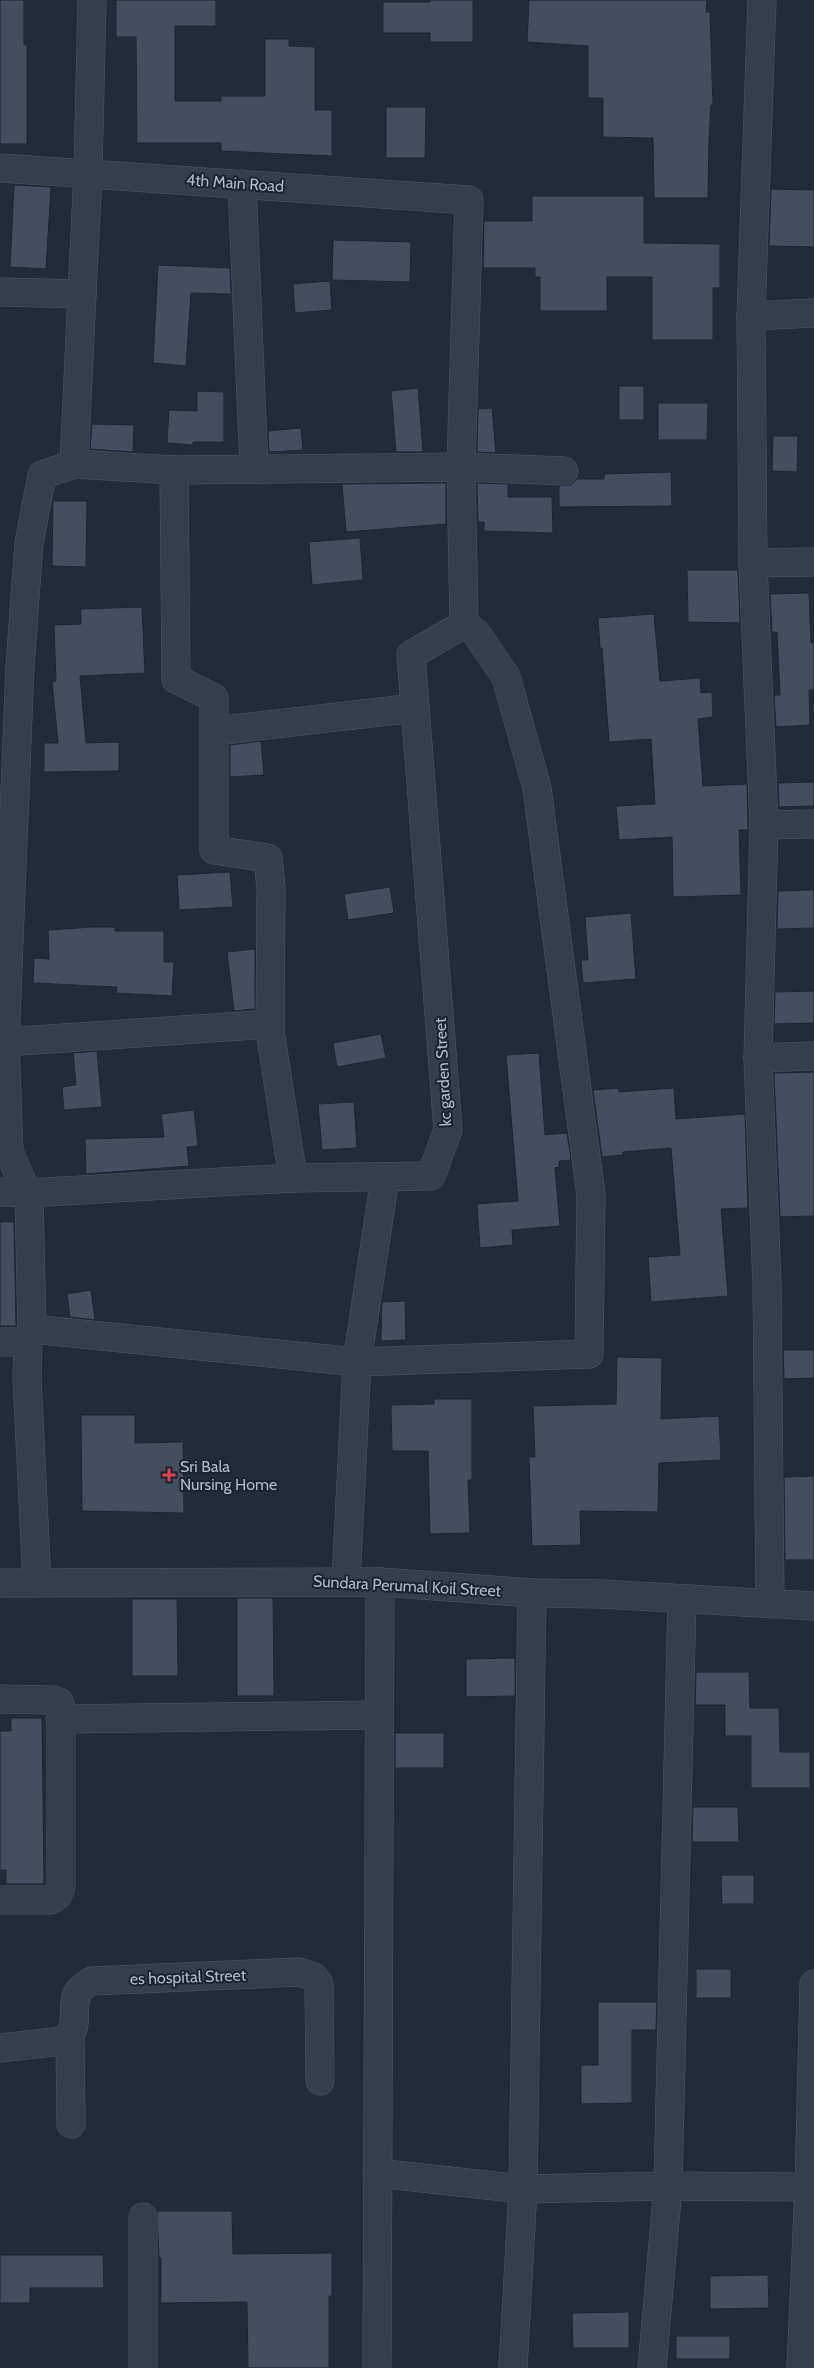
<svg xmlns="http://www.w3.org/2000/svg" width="814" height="2368" viewBox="0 0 814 2368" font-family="Cabin,sans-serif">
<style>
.building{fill:#444e60;stroke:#1e2532}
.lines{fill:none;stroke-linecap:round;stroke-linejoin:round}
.minor-casing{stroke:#4f5663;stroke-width:29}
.tertiary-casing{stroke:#4f5663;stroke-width:29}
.minor{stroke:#373e4b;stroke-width:28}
.tertiary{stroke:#373e4b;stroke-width:28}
.health-dot{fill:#e0444e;stroke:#1c2330;stroke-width:2}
.labels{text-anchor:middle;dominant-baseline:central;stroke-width:4;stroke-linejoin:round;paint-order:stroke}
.street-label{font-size:16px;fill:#b2b9c7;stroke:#1c2330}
.poi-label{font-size:16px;fill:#b2b9c7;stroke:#1c2330;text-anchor:start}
</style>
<rect width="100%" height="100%" fill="#232b3b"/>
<g class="building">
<path d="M 0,0 L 24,0 L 24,45 L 27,45 L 27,144 L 0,144 Z"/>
<path d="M 116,0 L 216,0 L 216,26 L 175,26 L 175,101 L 221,101 L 221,96 L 265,96 L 265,39 L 289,39 L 289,46 L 315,47 L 315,110 L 332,110 L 332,156 L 221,151 L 221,143 L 137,143 L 136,37 L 116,37 Z"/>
<path d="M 430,0 L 473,0 L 473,42 L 430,42 L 430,33 L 383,33 L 383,2 L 430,2 Z"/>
<path d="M 529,0 L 707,0 L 706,12 L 710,12 L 713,105 L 711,105 L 709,138 L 708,198 L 654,198 L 653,138 L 603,137 L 603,98 L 588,98 L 588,46 L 527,42 Z"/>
<path d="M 386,107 L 426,107 L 425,158 L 386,158 Z"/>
<path d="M 14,185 L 51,187 L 46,269 L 10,267 Z"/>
<path d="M 771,189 L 814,190 L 814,247 L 769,246 Z"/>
<path d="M 532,196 L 644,196 L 644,243 L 720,244 L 720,288 L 713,288 L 713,340 L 652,340 L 652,277 L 607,277 L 607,311 L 540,311 L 540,277 L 535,277 L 535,268 L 483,268 L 484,221 L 532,221 Z"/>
<path d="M 333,240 L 411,242 L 410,282 L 332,280 Z"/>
<path d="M 158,265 L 230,268 L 231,294 L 191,293 L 186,366 L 153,363 Z"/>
<path d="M 330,281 L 332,310 L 295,313 L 293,284 Z"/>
<rect x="619" y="386" width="25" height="34"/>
<path d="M 418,388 L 423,452 L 396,452 L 391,391 Z"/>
<path d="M 197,391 L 224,392 L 224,442 L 193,442 L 193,445 L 167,443 L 169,410 L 197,411 Z"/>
<path d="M 658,403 L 708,403 L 707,440 L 658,440 Z"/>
<path d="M 492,408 L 496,453 L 477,452 L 478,409 Z"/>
<path d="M 92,424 L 134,425 L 133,452 L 90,449 Z"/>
<path d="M 301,428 L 303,450 L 269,452 L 268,431 Z"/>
<path d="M 773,436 L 798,436 L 797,472 L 772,471 Z"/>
<path d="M 671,472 L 672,506 L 559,507 L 559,486 L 571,485 L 577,479 L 604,479 L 604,474 Z"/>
<path d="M 446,483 L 446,524 L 346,532 L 342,484 Z"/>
<path d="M 477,483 L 508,484 L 508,497 L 552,497 L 553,533 L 484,531 L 484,522 L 478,522 Z"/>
<path d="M 53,501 L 87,501 L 86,567 L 52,566 Z"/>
<path d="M 360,538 L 363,580 L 312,585 L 309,542 Z"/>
<path d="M 687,570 L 738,570 L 740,623 L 688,622 Z"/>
<path d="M 809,593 L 811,643 L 814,643 L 814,690 L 809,690 L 810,725 L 776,727 L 774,695 L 780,695 L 777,632 L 772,632 L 770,594 Z"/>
<path d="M 142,607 L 145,673 L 80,676 L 86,743 L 119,742 L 119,771 L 44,772 L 44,743 L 58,743 L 52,681 L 56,681 L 54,625 L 81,624 L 81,609 Z"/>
<path d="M 654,614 L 660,681 L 700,678 L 701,693 L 712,692 L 713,717 L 698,719 L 703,786 L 747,784 L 748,830 L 739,830 L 741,895 L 673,897 L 672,837 L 619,840 L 616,806 L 655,804 L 651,739 L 609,742 L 602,648 L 600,648 L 598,618 Z"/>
<path d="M 261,741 L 264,775 L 230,777 L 230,745 Z"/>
<path d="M 814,782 L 814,806 L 779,807 L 778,783 Z"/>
<path d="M 230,872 L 233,907 L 179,910 L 177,875 Z"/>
<path d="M 390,887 L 394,913 L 348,920 L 344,894 Z"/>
<path d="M 814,890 L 814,928 L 777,929 L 778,891 Z"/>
<path d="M 631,913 L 636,979 L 583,983 L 581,960 L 588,960 L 585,917 Z"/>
<path d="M 92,927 L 115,927 L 115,931 L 164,931 L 164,962 L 174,962 L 172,996 L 116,993 L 117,987 L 33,983 L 34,958 L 49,959 L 48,930 Z"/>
<path d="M 255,949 L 255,1009 L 234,1011 L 227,952 Z"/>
<path d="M 814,991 L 814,1023 L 774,1024 L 775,992 Z"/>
<path d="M 381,1034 L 386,1058 L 337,1067 L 333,1043 Z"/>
<path d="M 97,1051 L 102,1107 L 64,1110 L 62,1087 L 76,1085 L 73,1053 Z"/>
<path d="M 539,1053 L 545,1135 L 567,1133 L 571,1160 L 559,1161 L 559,1167 L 555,1168 L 560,1226 L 512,1230 L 513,1245 L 480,1248 L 477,1204 L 518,1201 L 506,1055 Z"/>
<path d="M 814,1072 L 814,1216 L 780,1217 L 774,1073 Z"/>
<path d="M 618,1088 L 619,1092 L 674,1088 L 676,1119 L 745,1114 L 748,1208 L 721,1209 L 728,1296 L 651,1302 L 648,1257 L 680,1255 L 671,1148 L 623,1152 L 623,1155 L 602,1157 L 593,1090 Z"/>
<path d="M 354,1102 L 357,1148 L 322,1150 L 318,1104 Z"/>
<path d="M 194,1110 L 198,1146 L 187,1147 L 189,1166 L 86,1174 L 85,1139 L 164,1137 L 161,1114 Z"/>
<path d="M 0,1222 L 14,1222 L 16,1326 L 0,1326 Z"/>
<path d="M 91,1290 L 95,1320 L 70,1317 L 67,1294 Z"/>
<path d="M 405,1301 L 406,1340 L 381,1341 L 382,1302 Z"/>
<path d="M 783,1350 L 814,1350 L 814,1378 L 784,1379 Z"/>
<path d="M 617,1357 L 662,1358 L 661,1419 L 719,1416 L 721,1460 L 659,1463 L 658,1512 L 580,1511 L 581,1545 L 532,1546 L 529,1457 L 535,1457 L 533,1406 L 616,1404 Z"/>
<path d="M 434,1399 L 472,1399 L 472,1480 L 468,1480 L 470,1533 L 430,1534 L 428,1451 L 392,1451 L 391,1405 L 434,1404 Z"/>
<path d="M 81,1415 L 135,1415 L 135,1443 L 183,1442 L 184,1513 L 82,1511 Z"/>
<path d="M 814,1476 L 814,1560 L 785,1560 L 784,1477 Z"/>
<path d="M 237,1598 L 273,1598 L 274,1696 L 237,1696 Z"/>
<path d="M 132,1599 L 177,1599 L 178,1676 L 132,1676 Z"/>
<path d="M 515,1658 L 515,1696 L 466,1697 L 466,1659 Z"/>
<path d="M 696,1672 L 749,1672 L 750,1708 L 779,1708 L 780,1752 L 810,1752 L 810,1788 L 751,1788 L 751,1736 L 725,1736 L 725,1705 L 695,1705 Z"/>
<path d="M 11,1718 L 42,1718 L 44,1884 L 6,1884 L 6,1870 L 0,1870 L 0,1731 L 11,1731 Z"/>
<rect x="395" y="1733" width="49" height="35"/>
<path d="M 693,1807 L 738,1807 L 739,1842 L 692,1842 Z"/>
<path d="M 721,1875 L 754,1875 L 754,1904 L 722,1904 Z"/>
<rect x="696" y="1969" width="35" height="29"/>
<path d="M 598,2002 L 657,2002 L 656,2030 L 632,2030 L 632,2103 L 581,2104 L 581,2065 L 598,2065 Z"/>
<path d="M 157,2211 L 232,2211 L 233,2254 L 332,2253 L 332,2296 L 329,2296 L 329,2368 L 248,2368 L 247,2302 L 161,2303 L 161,2258 L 159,2258 Z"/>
<path d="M 0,2255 L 103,2255 L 104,2288 L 30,2288 L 30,2303 L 0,2303 Z"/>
<path d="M 768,2275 L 769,2308 L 710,2309 L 710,2276 Z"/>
<path d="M 629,2312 L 629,2348 L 573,2348 L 572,2313 Z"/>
<rect x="676" y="2336" width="54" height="23"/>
</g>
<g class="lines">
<g class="minor-casing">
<g id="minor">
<path d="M 0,168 L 469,200 L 461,467 L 464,624"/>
<path d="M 242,184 L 254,469"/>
<path d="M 0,292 L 82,294 L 74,464"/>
<path d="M 82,294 L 88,173 L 92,0"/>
<path d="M 751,316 L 814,313"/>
<path d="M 174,470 L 176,679 L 214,698 L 214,850 L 268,858 L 271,888 L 270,1031 L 293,1178"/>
<path d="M 753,563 L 814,562"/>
<path d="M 215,731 L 415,708"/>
<path d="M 764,825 L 814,824"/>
<path d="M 5,1042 L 270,1024"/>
<path d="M 758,1058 L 814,1056"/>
<path d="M 0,1192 L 28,1193 L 293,1178 L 431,1176 L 448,1130 L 411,655 L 464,624 L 476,633 L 506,677 L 537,788 L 591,1195 L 589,1354 L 357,1362 L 346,1581"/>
<path d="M 32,1329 L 357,1362 L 385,1178"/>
<path d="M 0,1342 L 28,1342"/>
<path d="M 37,1583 L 27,1378 L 28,1342 L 32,1329 L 29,1197 L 9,1152 L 5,1042 L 20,666 L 29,543 L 42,475 L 74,464 L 174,470 L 461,467 L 564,471"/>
<path d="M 0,1699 L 53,1700 L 59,1702 L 61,1708 L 61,1887 L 57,1896 L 51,1900 L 0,1900"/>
<path d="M 60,1719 L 379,1715"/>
<path d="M 70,2038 L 71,2124"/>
<path d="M 0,2048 L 62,2041 C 82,2030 70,2011 77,1994 C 80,1988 87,1984 92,1981 L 299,1972 L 314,1977 L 319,1984 L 320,2081"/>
<path d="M 377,2173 L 523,2189 L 668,2186 L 814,2187"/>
<path d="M 143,2217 L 143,2368"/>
<path d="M 377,2368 L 380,1582"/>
<path d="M 513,2368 L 523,2189 L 532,1593"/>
<path d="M 652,2368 L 668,2186 L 682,1599"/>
<path d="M 801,2368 L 809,2187 L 814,1984"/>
</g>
</g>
<g class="tertiary-casing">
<g id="tertiary">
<path d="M 762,0 L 751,316 L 753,563 L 764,825 L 758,1058 L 767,1284 L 770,1604"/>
<path d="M 0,1583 L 380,1582 L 532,1593 L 601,1594 L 814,1606"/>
</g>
</g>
<use href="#minor" class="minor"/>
<use href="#tertiary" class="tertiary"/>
</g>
<path class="health-dot" d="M166.5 1467.5h5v5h5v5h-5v5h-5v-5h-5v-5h5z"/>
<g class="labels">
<g class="street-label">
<text transform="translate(235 183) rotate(4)">4th Main Road</text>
<text transform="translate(443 1072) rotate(-93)">kc garden Street</text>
<text transform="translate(407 1586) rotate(3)">Sundara Perumal Koil Street</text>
<text transform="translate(188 1977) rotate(-2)">es hospital Street</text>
</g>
<g class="poi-label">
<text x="180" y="1466">Sri Bala<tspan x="180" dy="18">Nursing Home</tspan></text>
</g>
</g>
</svg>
